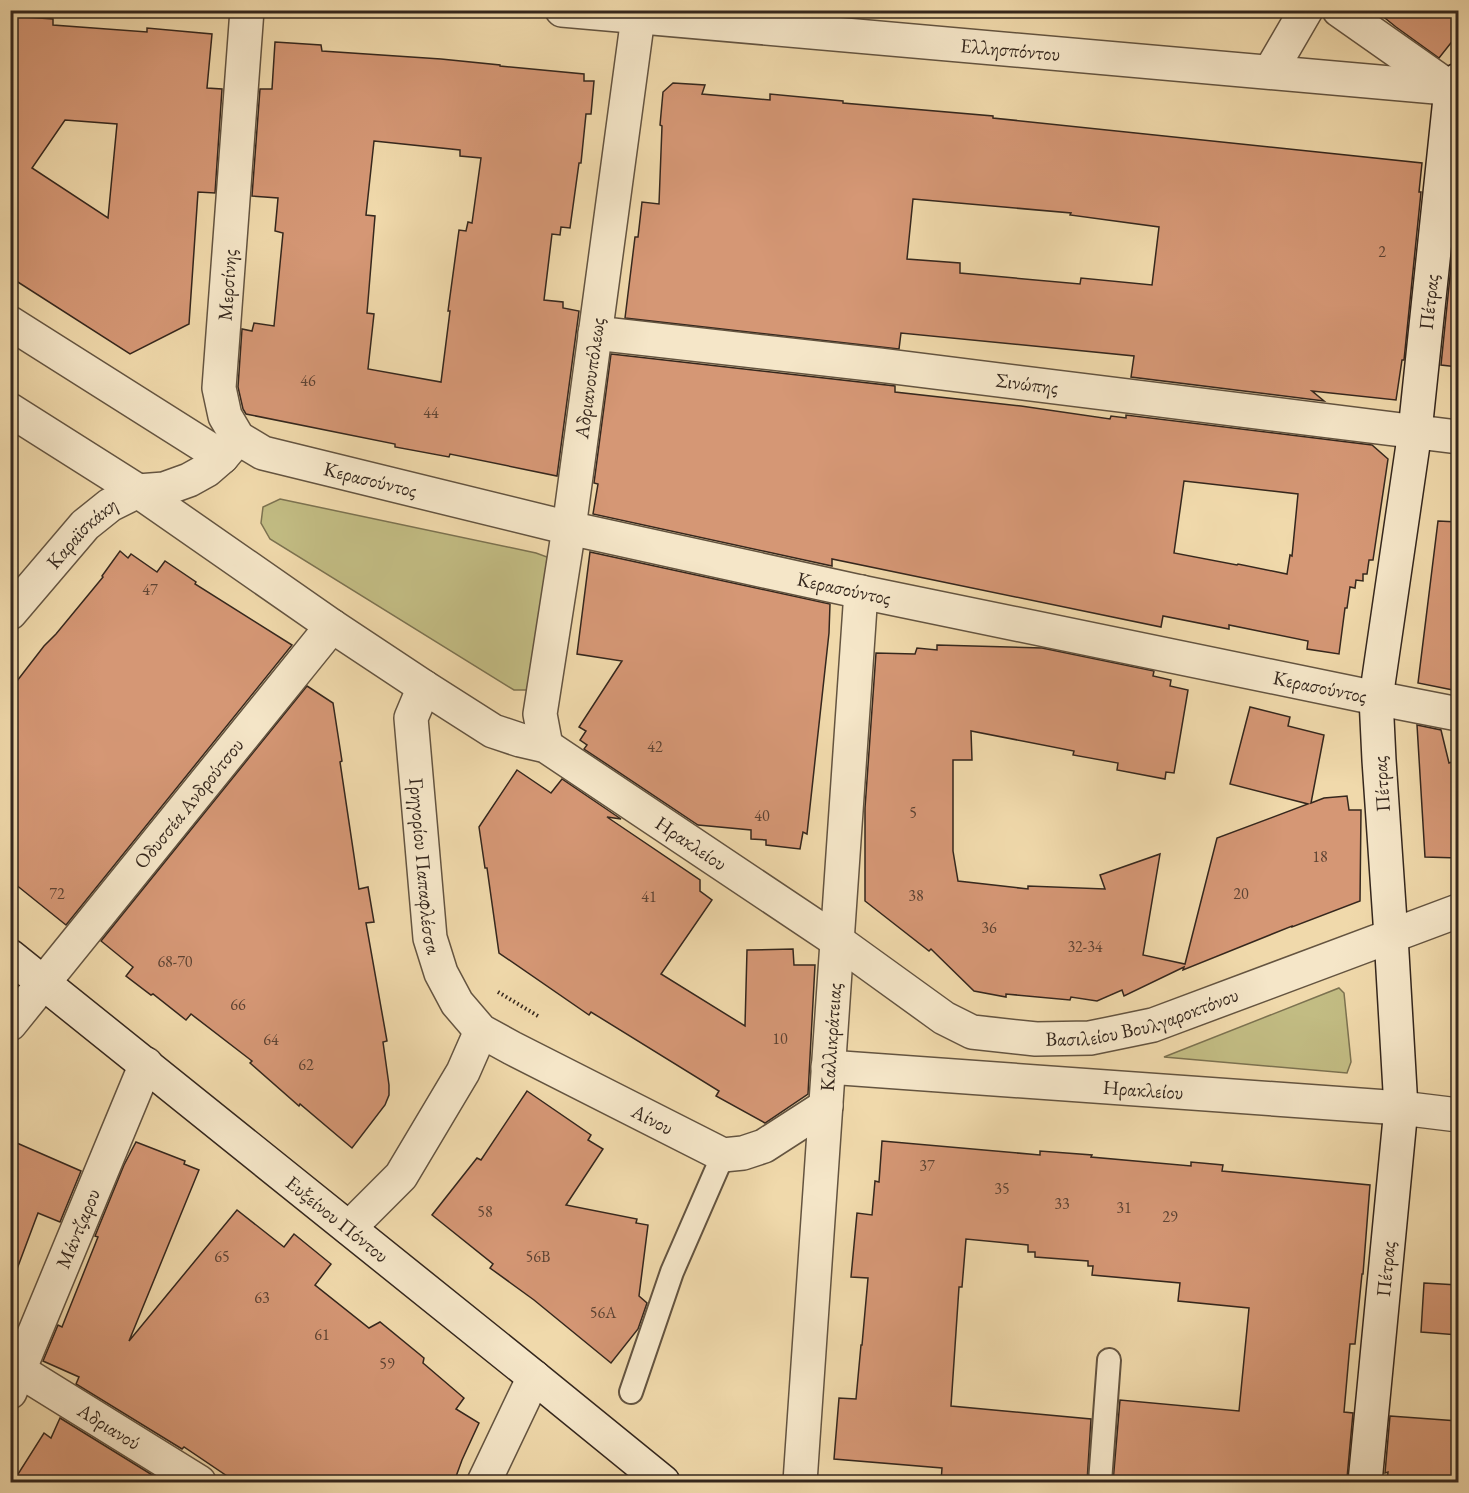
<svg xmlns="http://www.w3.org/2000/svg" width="1469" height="1493" viewBox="0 0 1469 1493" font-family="'EB Garamond',serif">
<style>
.green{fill:#c2bc83;stroke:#7c7250;stroke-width:1.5}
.building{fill:#d59775;stroke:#35271d;stroke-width:1.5;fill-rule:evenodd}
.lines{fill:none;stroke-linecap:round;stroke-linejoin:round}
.lane-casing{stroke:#645440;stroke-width:26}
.street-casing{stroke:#645440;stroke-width:36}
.secondary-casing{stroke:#35271d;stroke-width:36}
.path{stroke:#35271d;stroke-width:4;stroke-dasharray:1.5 3;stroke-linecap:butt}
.lane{stroke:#f5e6c8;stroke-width:22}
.street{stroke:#f5e6c8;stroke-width:33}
.secondary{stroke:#f5e6c8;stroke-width:33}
.labels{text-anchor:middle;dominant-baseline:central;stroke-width:6;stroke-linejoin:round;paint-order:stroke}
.number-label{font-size:16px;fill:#5d4333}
.street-label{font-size:20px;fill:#35271d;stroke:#f5e6c8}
</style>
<rect width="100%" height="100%" fill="#f0d9ab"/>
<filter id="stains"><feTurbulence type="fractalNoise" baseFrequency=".00333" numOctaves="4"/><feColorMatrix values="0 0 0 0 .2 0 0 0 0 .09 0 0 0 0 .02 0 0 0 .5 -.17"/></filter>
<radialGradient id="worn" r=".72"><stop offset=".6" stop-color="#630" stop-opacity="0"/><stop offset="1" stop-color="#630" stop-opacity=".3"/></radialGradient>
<g class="green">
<path d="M 280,499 L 536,553 L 547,557 L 549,567 L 529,690 L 514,690 L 270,539 L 261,523 L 263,507 Z"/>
<path d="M 1339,988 L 1344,993 L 1351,1062 L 1347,1073 L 1164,1057 Z"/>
</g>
<g class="building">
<path d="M 1375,10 L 1458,10 L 1458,34 L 1439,58 L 1396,27 Z"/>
<path d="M 10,16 L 53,19 L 53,25 L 147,32 L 147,28 L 212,34 L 207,88 L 222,89 L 215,193 L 198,192 L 189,324 L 130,354 L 10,277 ZM 65,120 L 117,124 L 108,218 L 32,168 Z"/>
<path d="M 275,42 L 321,45 L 322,51 L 441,59 L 500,65 L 500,66 L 584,74 L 584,81 L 594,81 L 591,114 L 586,114 L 581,163 L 579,163 L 570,228 L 561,227 L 560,235 L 552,234 L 544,300 L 563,302 L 563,308 L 579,311 L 557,476 L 450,454 L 449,457 L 395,447 L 395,444 L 246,414 L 243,409 L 238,387 L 242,329 L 252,331 L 254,323 L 274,326 L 283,233 L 275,231 L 278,198 L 252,196 L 260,89 L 272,89 ZM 374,141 L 460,150 L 460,156 L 481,158 L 472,223 L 468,222 L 466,231 L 459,230 L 448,311 L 450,311 L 441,382 L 368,369 L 374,314 L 367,313 L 375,216 L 366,215 Z"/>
<path d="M 673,83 L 705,85 L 702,94 L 770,100 L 770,94 L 843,101 L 843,103 L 993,116 L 993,118 L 1422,163 L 1419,192 L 1421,192 L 1404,360 L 1402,360 L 1396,400 L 1312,391 L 1324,401 L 1131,377 L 1134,356 L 901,333 L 899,349 L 625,318 L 635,237 L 638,237 L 642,202 L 659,204 L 662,126 L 660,125 L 663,92 ZM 913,199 L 1071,213 L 1070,215 L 1159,227 L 1152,285 L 1081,278 L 1080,284 L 960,273 L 960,263 L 907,259 Z"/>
<path d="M 1458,197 L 1458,367 L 1441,365 Z"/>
<path d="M 611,354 L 895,386 L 895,392 L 1021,406 L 1110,419 L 1111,416 L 1126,418 L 1126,415 L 1372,445 L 1388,459 L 1373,560 L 1369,560 L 1367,574 L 1363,574 L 1363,581 L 1356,580 L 1355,588 L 1350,587 L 1347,608 L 1345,608 L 1339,654 L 1307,649 L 1308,641 L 1229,625 L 1229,629 L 1163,616 L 1161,627 L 832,559 L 832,566 L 593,514 L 598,484 L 594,483 ZM 1184,481 L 1298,494 L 1292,556 L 1290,555 L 1287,574 L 1238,564 L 1237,565 L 1174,553 Z"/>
<path d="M 1438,521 L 1458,522 L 1458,691 L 1418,683 Z"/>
<path d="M 120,551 L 128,558 L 131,554 L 157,572 L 165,561 L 196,582 L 195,584 L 292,645 L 66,925 L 10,880 L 10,690 L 44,646 L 56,634 L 103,577 L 102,576 Z"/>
<path d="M 590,552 L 830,604 L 829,633 L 807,834 L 803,832 L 800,849 L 766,845 L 766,840 L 751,839 L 751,830 L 698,825 L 584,749 L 587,745 L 580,740 L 586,731 L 579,727 L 622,661 L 577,654 Z"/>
<path d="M 937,645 L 1042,648 L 1154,671 L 1153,676 L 1171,680 L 1170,686 L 1188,690 L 1174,773 L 1166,772 L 1165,779 L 1117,770 L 1118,763 L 1073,755 L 1074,751 L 971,731 L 972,760 L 953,760 L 953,851 L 958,881 L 1028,889 L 1028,886 L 1105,889 L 1100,875 L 1160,854 L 1143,955 L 1185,964 L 1217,838 L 1308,804 L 1230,784 L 1250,707 L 1290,717 L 1288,726 L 1324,735 L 1311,803 L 1324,798 L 1347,796 L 1349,810 L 1361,810 L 1360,901 L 1292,927 L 1292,926 L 1183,970 L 1184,967 L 1124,996 L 1122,990 L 1097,1001 L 1071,997 L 1070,1000 L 1006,994 L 1006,997 L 974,991 L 931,949 L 929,951 L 865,901 L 865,808 L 876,653 L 915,654 L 917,648 L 937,650 Z"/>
<path d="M 307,686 L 333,703 L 342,761 L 340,762 L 359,889 L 368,887 L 374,922 L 366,923 L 387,1041 L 383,1042 L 389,1085 L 389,1095 L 385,1105 L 352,1148 L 300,1104 L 299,1106 L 250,1063 L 252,1061 L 191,1014 L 186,1020 L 153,994 L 151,995 L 126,976 L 133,967 L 101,941 Z"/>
<path d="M 1417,725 L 1441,730 L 1449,763 L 1458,760 L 1458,858 L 1425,857 Z"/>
<path d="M 517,770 L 551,793 L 562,779 L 621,819 L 607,817 L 700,880 L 700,891 L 712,900 L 661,974 L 745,1026 L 747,950 L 793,949 L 794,965 L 815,965 L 808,1094 L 765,1123 L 716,1096 L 719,1091 L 591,1012 L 589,1015 L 499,953 L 487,868 L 485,868 L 479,827 Z"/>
<path d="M 527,1091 L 591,1135 L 588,1140 L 603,1149 L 566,1205 L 637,1219 L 636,1223 L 648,1225 L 639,1296 L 647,1303 L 638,1329 L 611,1363 L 534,1300 L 490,1268 L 493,1264 L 432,1215 L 477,1158 L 481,1160 Z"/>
<path d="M 10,1140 L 81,1171 L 60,1222 L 38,1213 L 14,1277 L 10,1276 Z"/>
<path d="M 882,1141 L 1040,1155 L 1040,1151 L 1092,1155 L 1091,1157 L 1191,1166 L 1191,1162 L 1223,1165 L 1222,1171 L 1370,1185 L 1363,1274 L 1362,1274 L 1355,1344 L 1350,1344 L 1344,1412 L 1353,1413 L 1347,1478 L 1320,1482 L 1113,1482 L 1120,1400 L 1239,1411 L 1249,1308 L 1178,1301 L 1180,1283 L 1092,1275 L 1093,1266 L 1088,1266 L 1088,1261 L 1035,1257 L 1035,1252 L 1028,1252 L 1028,1245 L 966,1239 L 962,1287 L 959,1287 L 951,1406 L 1091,1419 L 1087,1482 L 941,1482 L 942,1468 L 834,1459 L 839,1398 L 856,1399 L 861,1345 L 862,1345 L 868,1278 L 851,1277 L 857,1213 L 872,1215 L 875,1181 L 879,1182 Z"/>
<path d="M 136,1142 L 185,1161 L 184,1164 L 199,1170 L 129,1341 L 237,1210 L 284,1247 L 294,1234 L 331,1264 L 315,1285 L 369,1328 L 380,1322 L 424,1358 L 423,1363 L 464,1398 L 456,1409 L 479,1423 L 462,1460 L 454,1482 L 236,1482 L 184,1447 L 182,1449 L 76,1384 L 79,1377 L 43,1361 L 58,1325 L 62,1327 L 98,1237 L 95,1236 L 124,1165 Z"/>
<path d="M 1424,1283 L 1458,1285 L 1458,1335 L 1421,1332 Z"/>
<path d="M 1390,1416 L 1458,1421 L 1458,1482 L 1387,1482 L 1388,1472 L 1385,1473 Z"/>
<path d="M 60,1418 L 162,1481 L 161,1482 L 13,1482 L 44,1433 L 51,1438 Z"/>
</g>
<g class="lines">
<g class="lane-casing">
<g id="lane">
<path d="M 631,1392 L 672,1272 L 723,1155"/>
<path d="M 1100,1482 L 1109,1360"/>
</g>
</g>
<g class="street-casing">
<g id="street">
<path id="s1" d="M 247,10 L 219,388 L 225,416 L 238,438 L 263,453 L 569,528 L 861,592 L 1376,698 L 1458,714"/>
<path id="s2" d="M 562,10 L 1458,89"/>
<path d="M 1339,10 L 1450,88"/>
<path d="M 1270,72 L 1306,10"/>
<path d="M 10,323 L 222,457"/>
<path id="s3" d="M 595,333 L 879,365 L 1458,437"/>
<path id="s4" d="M 10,410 L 138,491 L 332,626 L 424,687 L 493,731 L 520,740 L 546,746 L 836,940 L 944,1018 L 972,1032 L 1036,1039 L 1090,1038 L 1153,1025 L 1458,911"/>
<path id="s5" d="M 10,613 L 85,525 L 110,505 L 138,491 L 164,489 L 189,480 L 207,470 L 222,457 L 238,438"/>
<path id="s6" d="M 424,687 L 411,718 L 430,938 L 441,973 L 457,1003 L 481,1031 L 512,1048 L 723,1155 L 743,1153 L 764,1146 L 826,1106"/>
<path id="s7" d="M 546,746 L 540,714 L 569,528 L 638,17 L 644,10"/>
<path id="s8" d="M 10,1024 L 332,626"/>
<path id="s9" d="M 828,1067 L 1401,1108 L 1458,1115"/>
<path d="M 349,1228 L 401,1176 L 463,1072 L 481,1031"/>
<path id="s10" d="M 20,1371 L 199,1482"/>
<path id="s11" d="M 10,1392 L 146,1064"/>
<path d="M 484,1482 L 534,1377"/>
<path id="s12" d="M 800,1482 L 861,592"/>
</g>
</g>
<g class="secondary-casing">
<g id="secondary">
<path id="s13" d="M 10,956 L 534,1377 L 663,1482"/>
<path id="s14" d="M 1365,1482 L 1401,1108 L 1391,936 L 1379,760 L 1376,698 L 1415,431 L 1451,89 L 1458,80"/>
</g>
</g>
<path class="path" d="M 498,992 L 538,1016"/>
<use href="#lane" class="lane"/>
<use href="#street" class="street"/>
<use href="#secondary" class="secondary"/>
</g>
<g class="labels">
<g class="number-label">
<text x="1382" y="251">2</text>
<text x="308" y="380">46</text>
<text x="431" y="412">44</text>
<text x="150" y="589">47</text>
<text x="655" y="746">42</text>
<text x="913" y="812">5</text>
<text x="762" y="815">40</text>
<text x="1320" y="856">18</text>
<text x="57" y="893">72</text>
<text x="1241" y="893">20</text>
<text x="916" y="895">38</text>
<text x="649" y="896">41</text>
<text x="989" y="927">36</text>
<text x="1085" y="946">32-34</text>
<text x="175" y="961">68-70</text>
<text x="238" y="1004">66</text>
<text x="780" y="1038">10</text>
<text x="271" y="1039">64</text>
<text x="306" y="1064">62</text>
<text x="927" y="1165">37</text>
<text x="1002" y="1188">35</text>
<text x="1062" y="1203">33</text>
<text x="1124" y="1207">31</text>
<text x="485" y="1211">58</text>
<text x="1170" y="1216">29</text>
<text x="222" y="1256">65</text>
<text x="538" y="1256">56B</text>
<text x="262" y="1297">63</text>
<text x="603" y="1312">56A</text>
<text x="322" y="1334">61</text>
<text x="387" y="1363">59</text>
</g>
<g class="street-label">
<text stroke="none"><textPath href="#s2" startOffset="450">Ελλησπόντου</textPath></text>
<text transform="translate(227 285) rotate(-86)">Μερσίνης</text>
<text stroke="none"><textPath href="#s14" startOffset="1186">Πέτρας</textPath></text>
<text stroke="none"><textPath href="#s7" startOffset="372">Αδριανουπόλεως</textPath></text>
<text stroke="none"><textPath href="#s3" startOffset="435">Σινώπης</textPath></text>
<text stroke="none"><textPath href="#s1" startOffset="573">Κερασούντος</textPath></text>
<text stroke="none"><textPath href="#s5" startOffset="108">Καραϊσκάκη</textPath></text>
<text stroke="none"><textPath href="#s1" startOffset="1059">Κερασούντος</textPath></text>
<text stroke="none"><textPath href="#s1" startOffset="1545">Κερασούντος</textPath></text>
<text transform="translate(1381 784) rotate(-94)">Πέτρας</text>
<text stroke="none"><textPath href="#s8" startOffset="284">Οδυσσέα Ανδρούτσου</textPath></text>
<text stroke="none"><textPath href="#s4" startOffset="810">Ηρακλείου</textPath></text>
<text stroke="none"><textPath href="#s6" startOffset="182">Γρηγορίου Παπαφλέσσα</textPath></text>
<text stroke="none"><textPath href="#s4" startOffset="1322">Βασιλείου Βουλγαροκτόνου</textPath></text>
<text stroke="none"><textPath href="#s12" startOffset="446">Καλλικράτειας</textPath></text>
<text stroke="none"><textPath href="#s9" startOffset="316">Ηρακλείου</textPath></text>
<text stroke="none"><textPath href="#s6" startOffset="555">Αίνου</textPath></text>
<text stroke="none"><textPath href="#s13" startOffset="420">Ευξείνου Πόντου</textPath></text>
<text stroke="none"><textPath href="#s11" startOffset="177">Μάντζαρου</textPath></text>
<text stroke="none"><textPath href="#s14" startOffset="214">Πέτρας</textPath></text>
<text stroke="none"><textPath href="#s10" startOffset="105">Αδριανού</textPath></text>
</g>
</g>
<rect width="1469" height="1493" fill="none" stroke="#f0d9ab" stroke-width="36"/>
<rect x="12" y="12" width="1445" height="1469" fill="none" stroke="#35271d" stroke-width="3"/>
<rect x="18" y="18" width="1433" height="1457" fill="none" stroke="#35271d" stroke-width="1.5"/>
<rect width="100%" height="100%" filter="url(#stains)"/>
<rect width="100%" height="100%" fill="url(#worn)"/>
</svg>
